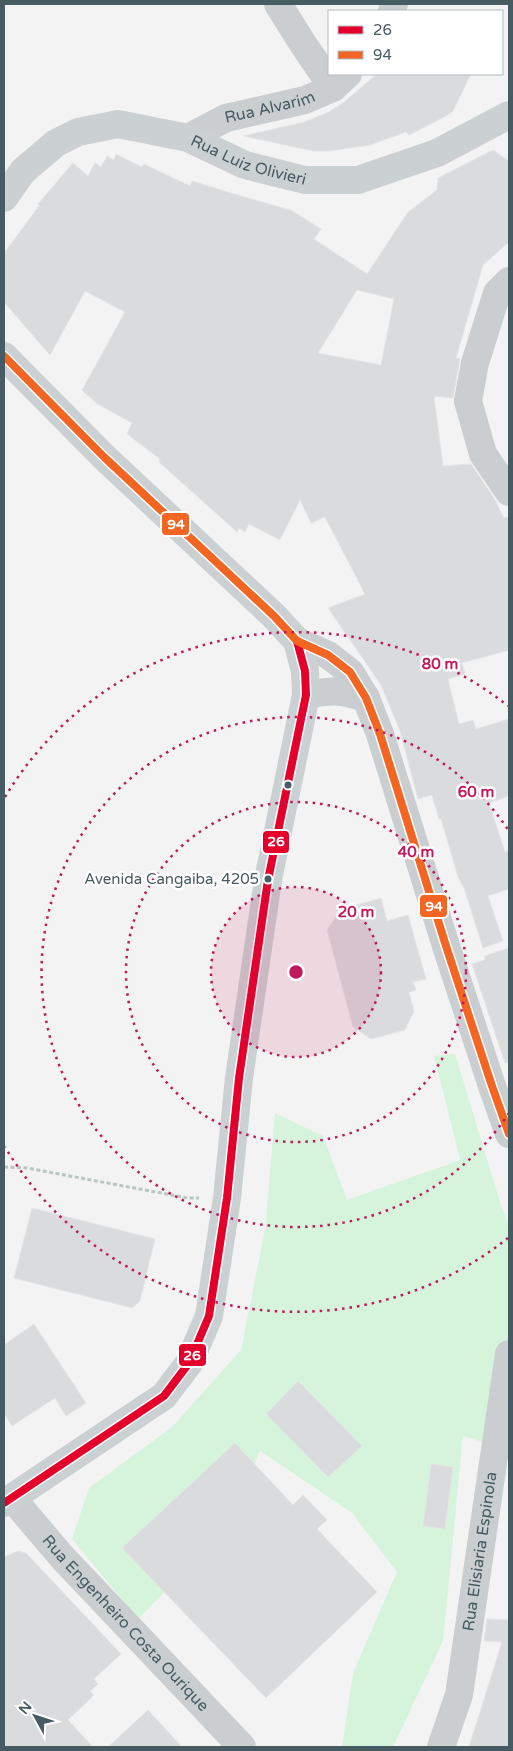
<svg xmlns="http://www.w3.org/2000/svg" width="513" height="1751" viewBox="0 0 513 1751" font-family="'Varela Round',sans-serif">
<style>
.green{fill:#d6f4db}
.building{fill:#d9dbdc;stroke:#e5e5e6;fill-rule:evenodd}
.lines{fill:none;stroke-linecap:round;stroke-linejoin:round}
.path{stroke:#b8c8c0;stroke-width:3;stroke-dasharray:4 2.5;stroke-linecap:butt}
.street{stroke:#caced0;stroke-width:28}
.secondary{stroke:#cbd0d2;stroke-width:28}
.bus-1-casing{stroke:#fff;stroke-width:11}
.bus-2-casing{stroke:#fff;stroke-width:11}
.bus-1{stroke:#e4002b;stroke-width:8}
.bus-2{stroke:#f26522;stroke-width:8}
.ring{fill:none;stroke:#c2185b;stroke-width:2.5;stroke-dasharray:2.5 5}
.bus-dot{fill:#475b62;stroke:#fff;stroke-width:2}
.labels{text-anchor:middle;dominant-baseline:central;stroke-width:5;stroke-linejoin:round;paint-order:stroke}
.bus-label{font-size:15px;fill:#475b62;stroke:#fff;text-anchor:end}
.street-label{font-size:16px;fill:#475b62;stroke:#fff}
.centre{fill:#c2185b;stroke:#fff;stroke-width:2.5}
.ring-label{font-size:15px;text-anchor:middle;font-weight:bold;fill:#c2185b;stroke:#fff;stroke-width:5;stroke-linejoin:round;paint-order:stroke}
.line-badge{stroke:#fff;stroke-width:2}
.badge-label{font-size:14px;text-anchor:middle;font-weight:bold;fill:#fff}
</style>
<rect width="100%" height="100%" fill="#f4f3f3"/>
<path class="green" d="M 455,1054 L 501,1205 L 509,1225 L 509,1450 L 463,1436 L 443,1641 L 393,1747 L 342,1747 L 353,1673 L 397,1572 L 352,1513 L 260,1451 L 224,1532 L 138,1619 L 72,1539 L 89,1488 L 172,1427 L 241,1350 L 265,1230 L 275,1113 L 323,1136 L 347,1200 L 460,1160 L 434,1056 Z"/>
<g class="building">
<path d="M 377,74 L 471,74 L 453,111 L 448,115 L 409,135 L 406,132 L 370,145 L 331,151 L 313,151 L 243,136 L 304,122 L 329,112 L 344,102 Z"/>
<path d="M 493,150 L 509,161 L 509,242 L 483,265 L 456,358 L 460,359 L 453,398 L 434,396 L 443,466 L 471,464 L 494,498 L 504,518 L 509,517 L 509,650 L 462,663 L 465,674 L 448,679 L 459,724 L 473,720 L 476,729 L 509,719 L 509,796 L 489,803 L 505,852 L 509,850 L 509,889 L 488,896 L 503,941 L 483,948 L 464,888 L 458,877 L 441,819 L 439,819 L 432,795 L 418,799 L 400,731 L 381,685 L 328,608 L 365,594 L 325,517 L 311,523 L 300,500 L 280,540 L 249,524 L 245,532 L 239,528 L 237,532 L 159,462 L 160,459 L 127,434 L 132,423 L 96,403 L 82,390 L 125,312 L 85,291 L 50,355 L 4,302 L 4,253 L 39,206 L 38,204 L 73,163 L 88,176 L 95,163 L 101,167 L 107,156 L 114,160 L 116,154 L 142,167 L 144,164 L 190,186 L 192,181 L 241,196 L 291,210 L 321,229 L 314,239 L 367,274 L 408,212 L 437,190 L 438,178 ZM 357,290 L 394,299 L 381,365 L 318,353 Z"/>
<path d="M 381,898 L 387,921 L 408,915 L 426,979 L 413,982 L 416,990 L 409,992 L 414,1011 L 405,1030 L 371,1039 L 353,1027 L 327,930 L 340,910 Z"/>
<path d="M 509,948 L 509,1062 L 505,1063 L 472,964 L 485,960 L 484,956 Z"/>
<path d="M 32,1208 L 155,1239 L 140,1301 L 132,1308 L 14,1278 Z"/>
<path d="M 34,1324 L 86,1403 L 66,1416 L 55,1398 L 12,1426 L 4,1413 L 4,1345 Z"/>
<path d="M 298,1381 L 362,1446 L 328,1477 L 266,1414 Z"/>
<path d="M 235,1443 L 293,1505 L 303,1495 L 327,1520 L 317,1529 L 377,1592 L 266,1698 L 122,1548 Z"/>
<path d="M 431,1464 L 453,1467 L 445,1529 L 423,1526 Z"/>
<path d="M 18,1551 L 26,1553 L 121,1654 L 94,1679 L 98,1684 L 90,1691 L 94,1695 L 68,1720 L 93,1747 L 4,1747 L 4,1557 Z"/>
<path d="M 487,1619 L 509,1620 L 509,1747 L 469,1747 L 502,1642 L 484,1641 Z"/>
<path d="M 148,1710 L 182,1747 L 108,1747 Z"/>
</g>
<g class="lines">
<path class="path" d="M 4,1167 L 27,1168 L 188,1198 L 199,1198"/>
<g class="street">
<path d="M 278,4 L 303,44 L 333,88"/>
<path d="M 392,11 L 394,4"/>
<path id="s1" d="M 188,138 L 226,118 L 305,100 L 333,88 L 348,74"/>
<path d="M 509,281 L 497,293 L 475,363 L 468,401 L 483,454 L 509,492"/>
<path d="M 297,641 L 328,655 L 350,672 L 366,698 L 380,734 L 446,946 L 492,1086 L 509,1134"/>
<path d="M 306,695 C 333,690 339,690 366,698"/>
<path id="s2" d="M 12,1498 L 62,1557 L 242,1747"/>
<path id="s3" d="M 441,1747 L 459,1695 L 509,1354"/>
</g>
<g class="secondary">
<path id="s4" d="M 4,198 L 23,171 L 56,143 L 78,132 L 118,124 L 188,138 L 245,165 L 305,180 L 358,180 L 437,153 L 509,115"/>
<path d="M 4,356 L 104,457 L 274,616 L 297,641 L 305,671 L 306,695 L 268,880 L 239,1078 L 227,1198 L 209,1316 L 189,1363 L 164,1396 L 4,1503"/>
</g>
<g class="bus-1-casing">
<path id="bus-1" d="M 4,1503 L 164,1396 L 189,1363 L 209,1316 L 227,1198 L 239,1078 L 268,880 L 306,695 L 305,671 L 297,641"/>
</g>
<g class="bus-2-casing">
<path id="bus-2" d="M 4,356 L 104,457 L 274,616 L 297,641 L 328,655 L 350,672 L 366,698 L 380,734 L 446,946 L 492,1086 L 509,1134"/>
</g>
<use href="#bus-1" class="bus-1"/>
<use href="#bus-2" class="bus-2"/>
</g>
<circle cx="296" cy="972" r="85" fill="#c2185b" fill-opacity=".12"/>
<g class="ring">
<circle cx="296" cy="972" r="85"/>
<circle cx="296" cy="972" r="170"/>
<path d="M509 1113A255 255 0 1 1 509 831"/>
<path d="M508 1238A340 340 0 0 1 5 1147M5 797A340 340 0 0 1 508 706"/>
</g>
<g class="bus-dot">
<circle cx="288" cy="785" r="4.5"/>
<circle cx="268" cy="879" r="4.5"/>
</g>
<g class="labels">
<g class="bus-label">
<text x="259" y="879">Avenida Cangaiba, 4205</text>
</g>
<g class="street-label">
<text stroke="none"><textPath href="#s1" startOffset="88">Rua Alvarim</textPath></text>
<text stroke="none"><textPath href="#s4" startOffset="278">Rua Luiz Olivieri</textPath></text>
<text stroke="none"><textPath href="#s3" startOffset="200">Rua Elisiaria Espinola</textPath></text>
<text stroke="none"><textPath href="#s2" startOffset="169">Rua Engenheiro Costa Ourique</textPath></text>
</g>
</g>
<circle cx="296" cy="972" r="8" class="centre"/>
<g class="ring-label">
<text x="440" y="669">80 m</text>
<text x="476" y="797">60 m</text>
<text x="416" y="857">40 m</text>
<text x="356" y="917">20 m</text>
</g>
<g class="line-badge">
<rect x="161" y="512" width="29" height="24" rx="5" fill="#f26522"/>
<rect x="262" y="830" width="28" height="24" rx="5" fill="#e4002b"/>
<rect x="419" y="894" width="29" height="24" rx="5" fill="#f26522"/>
<rect x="178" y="1343" width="29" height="24" rx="5" fill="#e4002b"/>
</g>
<g class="badge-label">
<text x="176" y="529">94</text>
<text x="276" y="846">26</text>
<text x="434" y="911">94</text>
<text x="192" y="1360">26</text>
</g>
<rect width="513" height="1751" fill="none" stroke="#475b62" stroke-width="10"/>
<rect x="328" y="10" width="175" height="65" fill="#ffffff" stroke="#b5bdc0"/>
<rect x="338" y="26" width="25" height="8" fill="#e4002b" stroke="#b5bdc0"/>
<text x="373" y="35" font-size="15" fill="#475b62">26</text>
<rect x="338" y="51" width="25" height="8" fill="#f26522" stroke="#b5bdc0"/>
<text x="373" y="60" font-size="15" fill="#475b62">94</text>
<g transform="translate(35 1716) rotate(310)" stroke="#ffffff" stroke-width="4" paint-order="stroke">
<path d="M0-4L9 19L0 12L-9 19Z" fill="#475b62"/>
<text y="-8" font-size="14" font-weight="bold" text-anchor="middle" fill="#475b62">N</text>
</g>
</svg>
